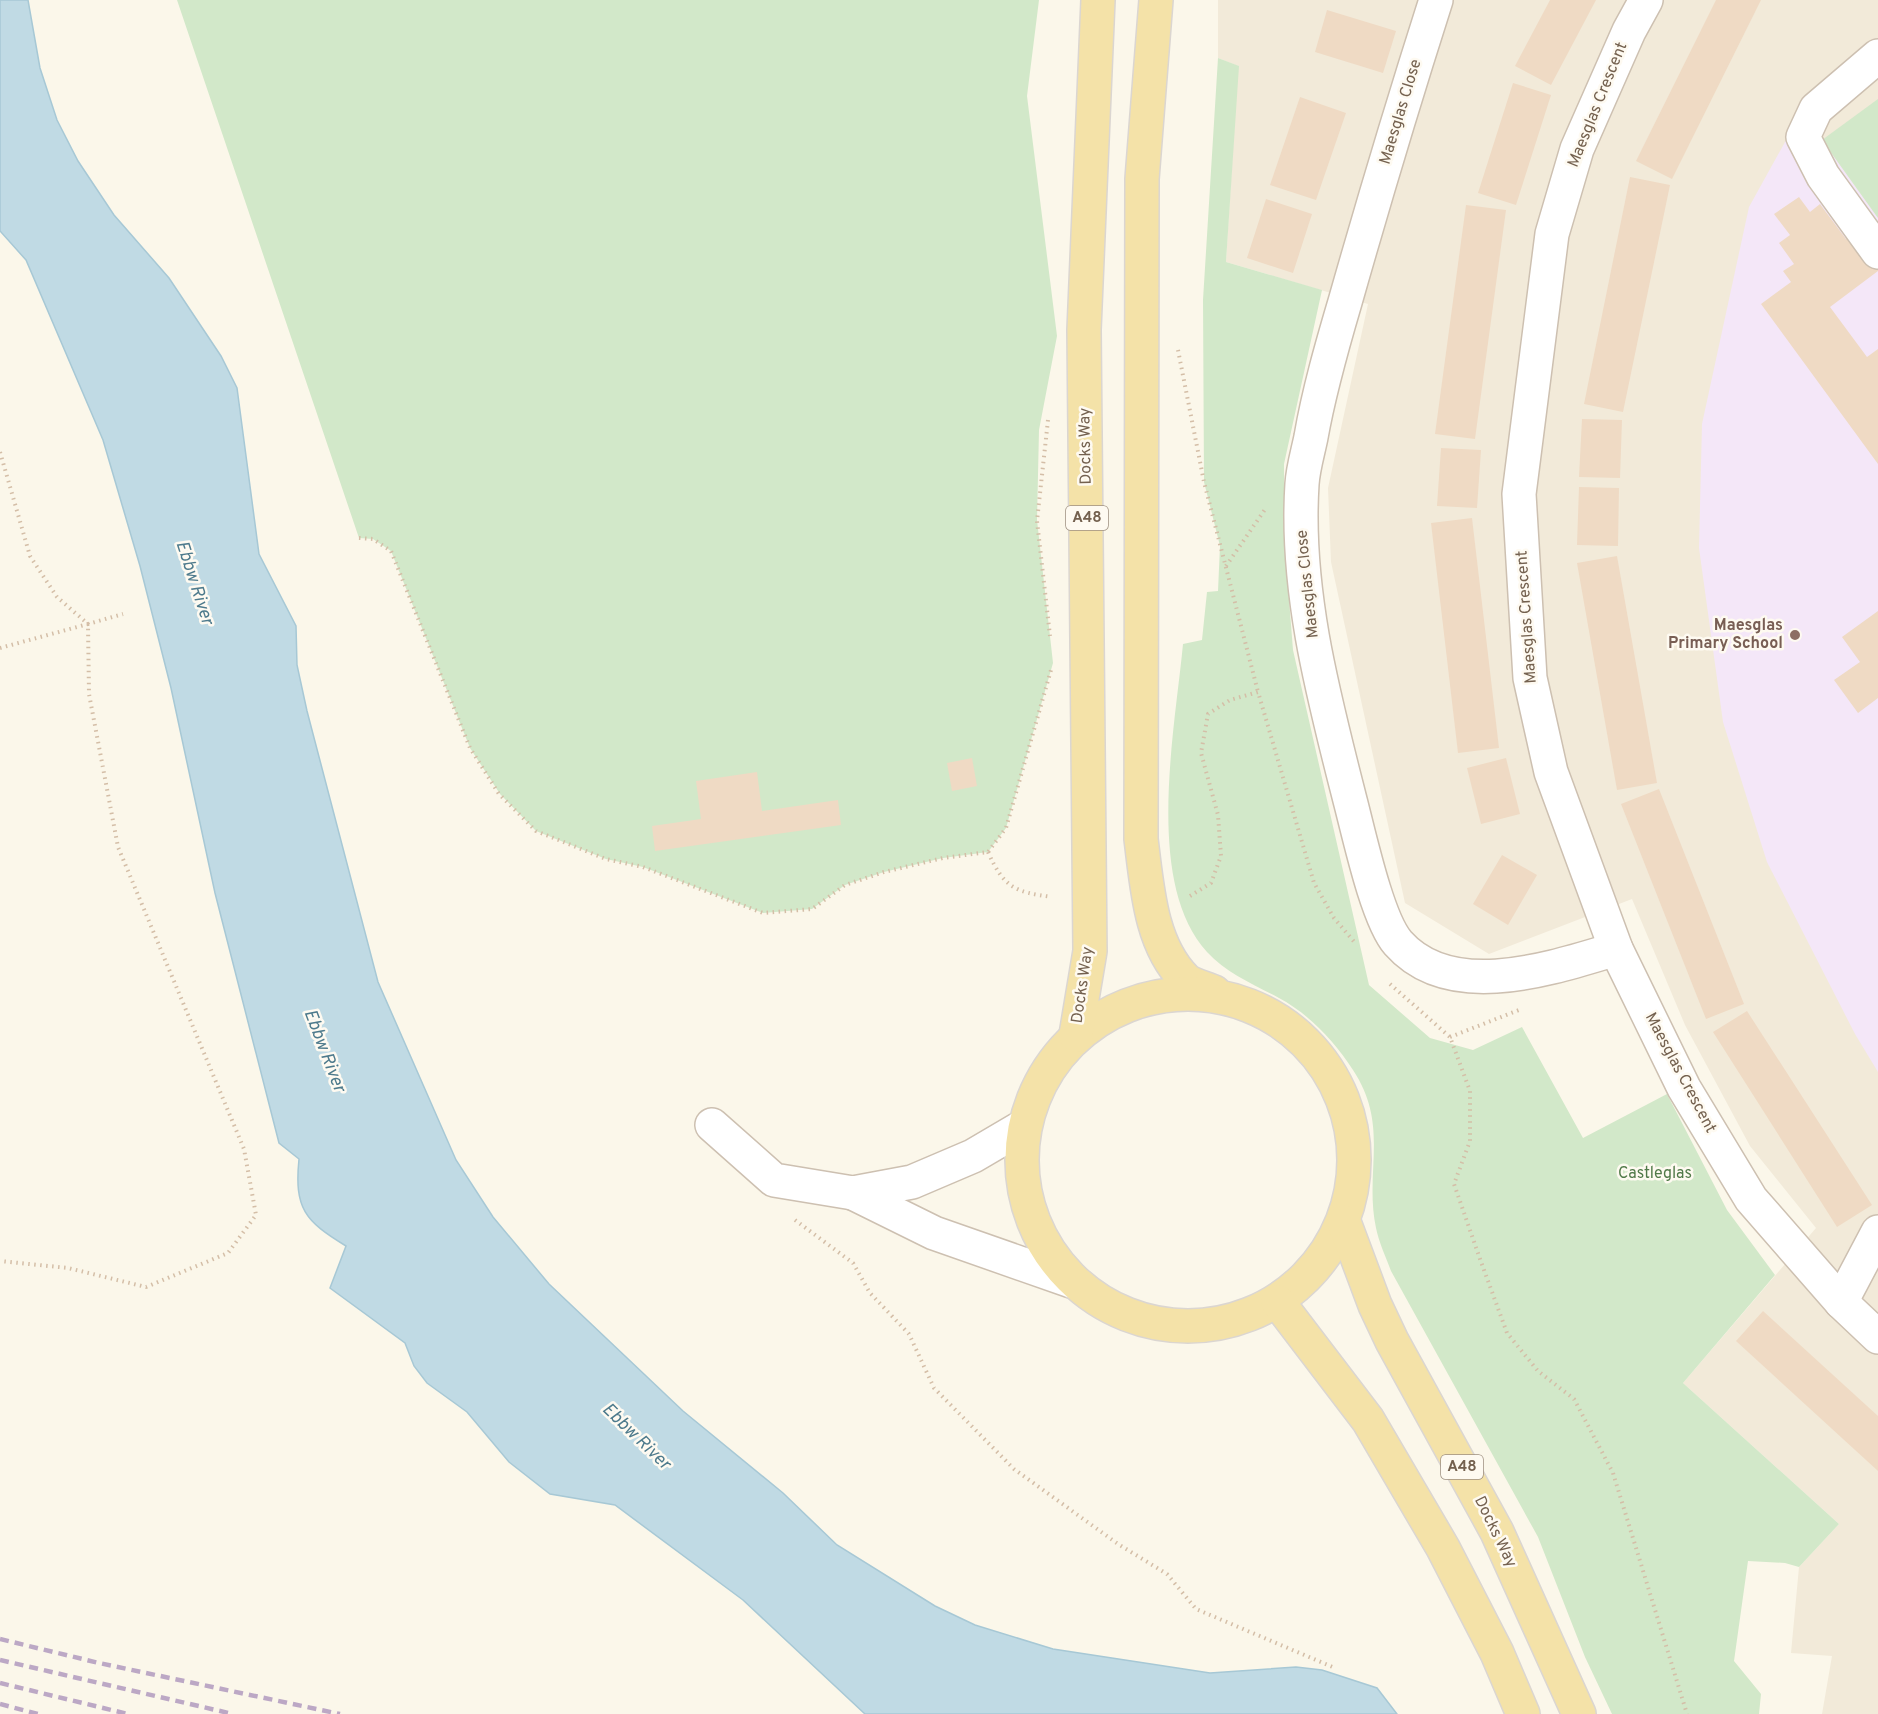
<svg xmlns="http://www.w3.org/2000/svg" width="1878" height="1714" viewBox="0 0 1878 1714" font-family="Overpass,sans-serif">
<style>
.residential{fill:#f2ead9}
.education{fill:#f4e7f8}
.green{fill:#d2e8c9}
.water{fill:#c0dae4;stroke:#a7c8d5;stroke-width:1.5}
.building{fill:#efdac4}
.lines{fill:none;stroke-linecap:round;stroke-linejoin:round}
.minor-casing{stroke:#cdc0b1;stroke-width:36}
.major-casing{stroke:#dbd6d1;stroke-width:36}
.path{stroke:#d4bea7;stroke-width:4;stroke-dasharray:1.5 4.5;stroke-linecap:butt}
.minor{stroke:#fff;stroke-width:33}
.major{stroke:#f4e2a8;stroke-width:33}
.rail{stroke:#bca8c5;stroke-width:4.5;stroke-dasharray:9 6;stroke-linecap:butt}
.education-dot{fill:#8d6e63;stroke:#fefaf1;stroke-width:2}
.labels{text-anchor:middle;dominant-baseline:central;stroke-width:5;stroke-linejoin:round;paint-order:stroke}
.shield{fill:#fefaf1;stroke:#9d8f80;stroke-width:1.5}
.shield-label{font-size:15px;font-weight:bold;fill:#74614f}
.street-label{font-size:16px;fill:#74614f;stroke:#fefaf1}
.education-label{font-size:16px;font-weight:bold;fill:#785e54;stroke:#fefaf1;text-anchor:end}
.park-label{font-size:16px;fill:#507948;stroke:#fefaf1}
.water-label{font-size:18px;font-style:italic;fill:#4d7a8c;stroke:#fefaf1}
</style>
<rect width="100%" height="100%" fill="#fbf7ea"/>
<path class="residential" d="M 1218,0 L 1878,0 L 1878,1714 L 1822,1714 L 1832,1656 L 1791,1653 L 1799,1567 L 1839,1524 L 1683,1383 L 1816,1228 L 1750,1146 L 1685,1025 L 1632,899 L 1489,954 L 1405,903 L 1331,562 L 1328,488 L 1368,304 L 1226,262 L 1238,66 L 1218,58 Z"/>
<path class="education" d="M 1795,124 L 1822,140 L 1878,218 L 1878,1072 L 1855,1034 L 1767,862 L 1723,722 L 1699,548 L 1702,424 L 1749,207 Z"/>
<g class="green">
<path d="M 177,0 L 1039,0 L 1027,96 L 1057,336 L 1039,430 L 1037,520 L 1053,663 L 1006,828 L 988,852 L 943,858 L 884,872 L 845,885 L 812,909 L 763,913 L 643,867 L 606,859 L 536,831 L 500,794 L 470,748 L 391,551 L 373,539 L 359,538 Z"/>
<path d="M 1218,58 L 1239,66 L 1226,262 L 1322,290 L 1284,464 L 1284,536 L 1293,650 L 1369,985 L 1430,1038 L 1473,1050 L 1522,1027 L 1583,1138 L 1667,1094 L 1727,1210 L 1775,1275 L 1683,1383 L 1839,1524 L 1799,1567 L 1785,1563 L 1748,1561 L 1734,1661 L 1761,1694 L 1759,1714 L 1612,1714 L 1585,1657 L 1538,1537 L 1391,1271 C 1386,1257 1379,1243 1376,1228 C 1364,1171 1390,1126 1353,1070 C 1335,1042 1309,1014 1279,998 C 1255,985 1226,973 1207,952 C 1144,883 1175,730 1183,644 L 1202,640 L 1207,592 L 1218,591 L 1220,546 L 1204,482 L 1203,300 Z"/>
<path d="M 1878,99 L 1878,218 L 1822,140 Z"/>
</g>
<path class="water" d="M 0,0 L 28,0 L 40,68 L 57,120 L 78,161 L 114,215 L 169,278 L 221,356 L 237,388 L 259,554 L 296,626 L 297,665 L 307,711 L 378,982 L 456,1160 L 493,1217 L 549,1284 L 683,1411 L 783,1493 L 837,1545 L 935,1606 L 975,1625 L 1053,1649 L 1210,1673 L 1296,1667 L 1322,1670 L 1377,1688 L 1397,1714 L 865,1714 L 743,1600 L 615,1505 L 550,1494 L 509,1462 L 467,1412 L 427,1383 L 414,1366 L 405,1343 L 330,1288 L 346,1246 C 305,1221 294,1209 299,1159 L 279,1143 L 215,893 L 171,688 L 140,566 L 103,440 L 26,260 L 0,231 Z"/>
<g class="building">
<path d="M 1550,0 L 1596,0 L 1551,85 L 1515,66 Z"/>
<path d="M 1716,0 L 1761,0 L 1672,179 L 1636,161 Z"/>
<path d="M 1327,10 L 1396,31 L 1383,73 L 1315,52 Z"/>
<path d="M 1513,83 L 1551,95 L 1516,205 L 1478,193 Z"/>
<path d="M 1300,97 L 1346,113 L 1316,200 L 1270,185 Z"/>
<path d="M 1630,177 L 1670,185 L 1623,412 L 1584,404 Z"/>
<path d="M 1799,197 L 1810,212 L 1820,204 L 1846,239 L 1854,234 L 1878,267 L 1878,271 L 1830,307 L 1867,357 L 1878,349 L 1878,464 L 1761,304 L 1791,282 L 1783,271 L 1794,264 L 1779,243 L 1790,235 L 1774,214 Z"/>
<path d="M 1266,199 L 1312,214 L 1293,273 L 1247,258 Z"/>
<path d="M 1466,205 L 1506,210 L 1475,439 L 1435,434 Z"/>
<path d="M 1582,419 L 1622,420 L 1620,478 L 1579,477 Z"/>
<path d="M 1441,448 L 1481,450 L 1477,508 L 1437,506 Z"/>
<path d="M 1579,487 L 1619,488 L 1618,546 L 1577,545 Z"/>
<path d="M 1472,518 L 1499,748 L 1458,753 L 1431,523 Z"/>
<path d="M 1617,556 L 1657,783 L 1617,790 L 1577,563 Z"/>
<path d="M 1878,611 L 1878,698 L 1858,713 L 1834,680 L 1860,662 L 1842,637 Z"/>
<path d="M 972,758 L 977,786 L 952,791 L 947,763 Z"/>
<path d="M 1506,758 L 1520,814 L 1481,824 L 1467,768 Z"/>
<path d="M 757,772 L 762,811 L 838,800 L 841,825 L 655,851 L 652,826 L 701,819 L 696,781 Z"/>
<path d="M 1659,789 L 1744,1004 L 1706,1019 L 1621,804 Z"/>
<path d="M 1502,855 L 1537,875 L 1508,925 L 1473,904 Z"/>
<path d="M 1747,1011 L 1872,1205 L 1837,1227 L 1713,1032 Z"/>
<path d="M 1763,1311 L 1878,1416 L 1878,1471 L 1736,1341 Z"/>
</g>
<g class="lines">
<g class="minor-casing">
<g id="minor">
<path d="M 1436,0 C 1404,100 1374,200 1345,302 C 1332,346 1319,391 1311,437 C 1308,452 1303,468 1302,484 C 1295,591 1324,698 1350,800 C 1359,834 1377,919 1398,943 C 1451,1003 1552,968 1616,949"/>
<path d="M 1646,0 L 1629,31 L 1577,149 L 1552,234 L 1519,494 L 1530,678 L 1551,772 L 1616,949 L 1684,1088 L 1751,1199 L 1841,1302 L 1878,1337"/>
<path d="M 1878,56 L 1816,109 L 1803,137 L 1823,176 L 1878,252"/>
<path d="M 712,1125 L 774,1180 L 853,1193 L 912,1182 L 973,1156 L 1024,1126"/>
<path d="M 853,1193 L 934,1233 L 1071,1281"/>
<path d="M 1841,1302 L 1878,1232"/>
</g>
</g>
<g class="major-casing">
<g id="major">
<path d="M 1156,0 L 1142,179 L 1141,839 C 1147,886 1150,944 1185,979 C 1191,985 1205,988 1214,992"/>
<circle cx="1188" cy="1160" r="166"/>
<path d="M 1076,1035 L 1090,951 L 1084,330 L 1098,0"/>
<path d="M 1344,1222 L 1375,1305 L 1392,1341 L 1497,1532 L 1579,1714"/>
<path d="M 1278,1302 L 1368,1420 L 1443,1548 L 1497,1653 L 1523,1714"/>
</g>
</g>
<g class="path">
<path d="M 1178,350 L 1204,482 L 1258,692"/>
<path d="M 1048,420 L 1037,521 L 1050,636"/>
<path d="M 0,452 L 30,556 L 57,597 L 88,624 L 123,614"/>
<path d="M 359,538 L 373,539 L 391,551 L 470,748 L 499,794 L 536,831 L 606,859 L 643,867 L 763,913 L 812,909 L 845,885 L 884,872 L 943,858 L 988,852 L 1006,828 L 1051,670"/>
<path d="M 1226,566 L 1266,508"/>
<path d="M 0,648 L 88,624 L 89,694 L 118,847 L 244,1149 L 256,1215 L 228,1253 L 146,1287 L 68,1268 L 0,1261"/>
<path d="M 988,852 C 1004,888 1015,892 1052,897"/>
<path d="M 1190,896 L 1211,883 L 1221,856 L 1218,815 L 1201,753 L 1208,714 L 1230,700 L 1258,692 L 1314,883 L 1334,918 L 1356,944"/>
<path d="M 1390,984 L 1450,1037 L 1470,1091 L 1470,1141 L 1454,1184 L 1480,1259 L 1507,1333 L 1538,1371 L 1574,1399 L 1613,1473 L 1687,1714"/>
<path d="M 1450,1037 L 1519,1010"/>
<path d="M 795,1220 L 853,1263 L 870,1293 L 909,1334 L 934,1388 L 1014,1469 L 1118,1544 L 1167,1574 L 1196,1609 L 1335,1668"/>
</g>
<use href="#minor" class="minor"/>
<use href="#major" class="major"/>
<g class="rail">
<path d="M 0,1639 L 99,1663 L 340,1714"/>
<path d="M 0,1660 L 233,1714"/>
<path d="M 0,1683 L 128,1714"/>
<path d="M 0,1704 L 38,1714"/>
</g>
</g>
<circle class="education-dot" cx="1795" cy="635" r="6"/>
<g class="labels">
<g class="shield">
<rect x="1066" y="506" width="42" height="24" rx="4.5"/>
<rect x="1441" y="1455" width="42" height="24" rx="4.5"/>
</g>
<g class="shield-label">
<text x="1087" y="518">A48</text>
<text x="1462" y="1467">A48</text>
</g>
<g class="street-label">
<text transform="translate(1598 105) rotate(-68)">Maesglas Crescent</text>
<text transform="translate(1401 112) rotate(-73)">Maesglas Close</text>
<text transform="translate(1086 446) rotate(-91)">Docks Way</text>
<text transform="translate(1308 584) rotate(-96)">Maesglas Close</text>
<text transform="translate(1527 617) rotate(-94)">Maesglas Crescent</text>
<text transform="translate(1083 985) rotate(-82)">Docks Way</text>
<text transform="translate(1680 1073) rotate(62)">Maesglas Crescent</text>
<text transform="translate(1495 1532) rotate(64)">Docks Way</text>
</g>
<g class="education-label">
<text x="1783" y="626">Maesglas<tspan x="1783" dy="18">Primary School</tspan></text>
</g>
<g class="park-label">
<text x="1655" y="1174">Castleglas</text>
</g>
<g class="water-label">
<text transform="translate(194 583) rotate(72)">Ebbw River</text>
<text transform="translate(324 1051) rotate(69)">Ebbw River</text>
<text transform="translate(636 1437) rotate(44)">Ebbw River</text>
</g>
</g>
</svg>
